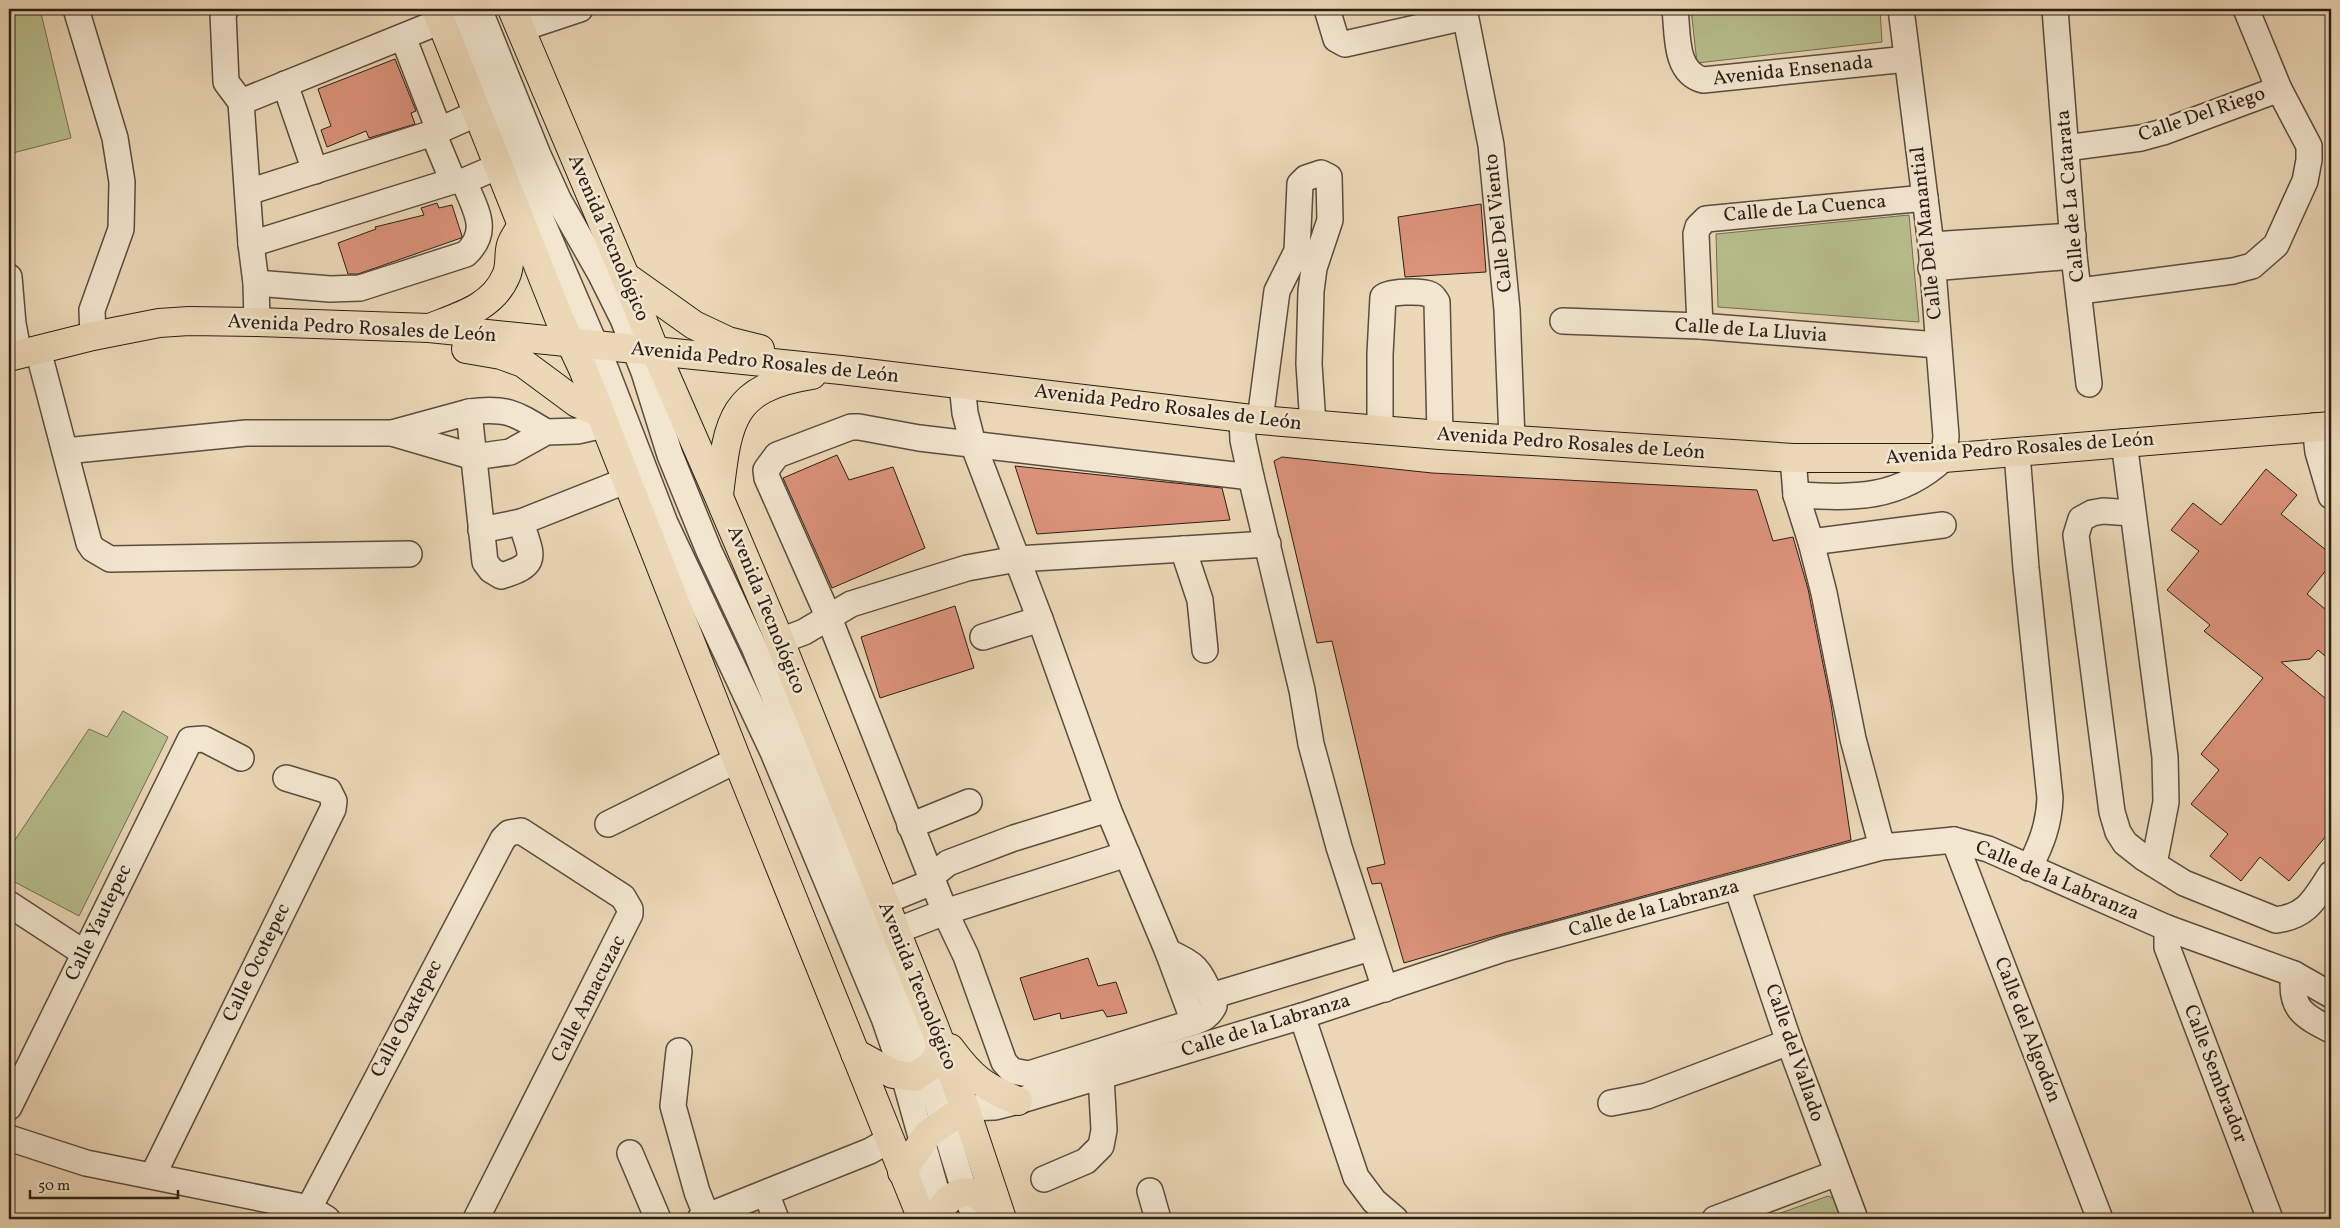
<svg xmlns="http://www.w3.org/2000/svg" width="2340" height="1228" viewBox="0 0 2340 1228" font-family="Vollkorn,serif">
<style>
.green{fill:#b8bf8e;stroke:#716e52}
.building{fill:#dc937b;stroke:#2a1e17}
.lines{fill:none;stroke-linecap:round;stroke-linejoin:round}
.minor-casing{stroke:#5a4c3f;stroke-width:28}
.major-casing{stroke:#2a1e17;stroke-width:30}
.minor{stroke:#f3e6d0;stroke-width:25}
.major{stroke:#ecd8b7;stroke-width:28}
.labels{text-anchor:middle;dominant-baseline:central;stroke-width:5;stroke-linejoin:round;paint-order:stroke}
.street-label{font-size:20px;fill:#2a1e17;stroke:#f3e6d0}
</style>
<rect width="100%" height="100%" fill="#ecd8b7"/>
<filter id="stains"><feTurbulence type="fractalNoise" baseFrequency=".004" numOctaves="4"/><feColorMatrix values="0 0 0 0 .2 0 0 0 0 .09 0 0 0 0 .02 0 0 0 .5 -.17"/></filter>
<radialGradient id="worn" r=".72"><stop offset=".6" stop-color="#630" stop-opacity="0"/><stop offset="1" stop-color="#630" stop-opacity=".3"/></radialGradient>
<g class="green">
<path d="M 9,9 L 40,9 L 71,138 L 9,154 Z"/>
<path d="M 1691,9 L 1880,9 L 1882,42 L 1697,63 Z"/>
<path d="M 1909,215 L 1919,322 L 1718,307 L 1716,234 Z"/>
<path d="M 123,711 L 168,737 L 79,916 L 9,879 L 9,849 L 89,729 L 107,737 Z"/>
<path d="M 1828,1196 L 1840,1201 L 1847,1219 L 1764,1219 Z"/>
</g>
<g class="building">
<path d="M 395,59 L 416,111 L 411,113 L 415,124 L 369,138 L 366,131 L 327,147 L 321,130 L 331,126 L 318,89 Z"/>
<path d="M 437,203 L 439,208 L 452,205 L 462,236 L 461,238 L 358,274 L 348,274 L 338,243 L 376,229 L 375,227 L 424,215 L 421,208 Z"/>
<path d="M 1481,204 L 1486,272 L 1405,277 L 1398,217 Z"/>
<path d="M 837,455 L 849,480 L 893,467 L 925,548 L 832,588 L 783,478 Z"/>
<path d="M 1282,457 L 1432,473 L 1757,490 L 1773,541 L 1793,537 L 1808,589 L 1831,704 L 1851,840 L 1499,935 L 1404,963 L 1381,883 L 1372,884 L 1367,868 L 1385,864 L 1332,641 L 1317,643 L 1274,461 Z"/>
<path d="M 1015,466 L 1222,488 L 1230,520 L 1037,534 Z"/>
<path d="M 2266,469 L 2297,495 L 2281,514 L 2331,554 L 2331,564 L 2307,594 L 2331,614 L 2331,661 L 2318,650 L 2310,659 L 2281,662 L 2331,703 L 2331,830 L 2289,881 L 2260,857 L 2241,881 L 2210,856 L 2228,834 L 2191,804 L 2219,770 L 2201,754 L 2263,678 L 2204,631 L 2210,625 L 2167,590 L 2199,551 L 2171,530 L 2193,503 L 2221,525 Z"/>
<path d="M 955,606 L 974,668 L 880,698 L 861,637 Z"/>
<path d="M 1088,958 L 1098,986 L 1116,982 L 1127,1013 L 1107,1017 L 1103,1010 L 1061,1019 L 1060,1013 L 1034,1020 L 1020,978 Z"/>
</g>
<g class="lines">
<g class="minor-casing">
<g id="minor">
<path d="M 76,9 L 115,138 L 122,182 L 121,229 L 92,310 L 93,336"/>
<path d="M 226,9 L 223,13 L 226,82 L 241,102"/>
<path d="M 456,9 L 518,166 L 606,370 L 665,523 L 773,752 L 884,1018 L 904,1076 L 944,1219"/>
<path d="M 479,9 L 538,155 L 559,201 L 600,273 L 623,319 L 644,372 L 670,455 L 709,551 L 755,649 L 927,1070 L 965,1193 L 976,1219"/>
<path d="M 1327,9 L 1336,39 L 1345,44 L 1465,17"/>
<path d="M 1464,9 L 1491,145 L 1507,310 L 1512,440"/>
<path d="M 1675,9 C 1678,34 1674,72 1703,80 L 1907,59"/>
<path d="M 2055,9 L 2074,256 L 2089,384"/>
<path d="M 520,29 L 580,9"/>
<path d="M 403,37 L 439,130"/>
<path d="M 285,84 L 315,171"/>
<path d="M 433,133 L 453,181"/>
<path d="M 2066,148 L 2141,138 L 2163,132 L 2279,89"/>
<path d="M 248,192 L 433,133 L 478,113"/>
<path d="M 251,244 L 453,181 L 464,181 L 499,166"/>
<path d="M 1931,245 L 2073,236"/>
<path d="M 1931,268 L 2074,256"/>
<path d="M 9,277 L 13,324 L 19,355"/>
<path d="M 256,283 L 330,289 L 360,288 L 466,254 C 491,230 475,210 464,181"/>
<path d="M 2080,291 L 2233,271 L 2252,266 L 2276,245 L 2305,181 L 2309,160 L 2309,146 L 2279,89 L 2246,9"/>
<path d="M 1563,321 L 1700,326 L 1938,345"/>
<path d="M 257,322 L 256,283 L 251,244 L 241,102 L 441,21"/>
<path d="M 1700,326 L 1696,234 L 1698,227 L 1706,219 L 1925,198"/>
<path d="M 38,350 L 89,543 L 93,549 L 110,559 L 409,554"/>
<path d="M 962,384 L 965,413 L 973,444 L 1040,619 L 1108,809 L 1168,952 L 1194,1022"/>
<path d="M 469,412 C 506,407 515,413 546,432"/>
<path d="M 1242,418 L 1243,440 L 1251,477 L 1302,690 L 1311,744 L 1339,847 L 1385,989"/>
<path d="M 1260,420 L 1277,291 L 1297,251 L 1300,184 L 1306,178 L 1321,173 L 1329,177 L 1330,220 L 1314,268 L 1311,291 L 1309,364 L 1313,425"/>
<path d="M 2315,426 L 2318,452 L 2331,496"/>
<path d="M 1380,431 L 1380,354 L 1383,297 C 1388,291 1421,291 1429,294 C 1433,295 1435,299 1437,302 L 1440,435"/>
<path d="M 392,433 L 474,457 L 510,452 L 546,432 L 577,431 L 604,425"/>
<path d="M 2124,442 L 2165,757 L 2166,802 L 2154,864"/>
<path d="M 65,451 L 246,433 L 392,433 L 469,412 L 485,562 L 491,570 L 501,576 C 541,564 531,556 521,522"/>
<path d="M 2017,453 L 2026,568 L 2050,798 C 2049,825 2041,845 2029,868"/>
<path d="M 1793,458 L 1796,495 L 1811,542 L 1824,593 L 1853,739 L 1882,847"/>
<path d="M 1251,477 L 919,438 L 859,427 L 851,427 L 777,455 L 766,470 L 767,478 L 829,618 L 945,912 L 966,956 L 1004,1062 L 1012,1071 L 1029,1074 L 1194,1022 C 1204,1018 1209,1016 1214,1006 L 1211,996 L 1370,948"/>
<path d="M 1796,495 C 1854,498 1899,500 1944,458 L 1946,436 L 1931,245 L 1901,9"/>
<path d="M 2132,513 L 2103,511 L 2092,513 L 2081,519 L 2076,535 L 2112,812 L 2118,832 L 2125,843 L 2144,858 L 2184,883 L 2276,920 C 2308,916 2315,898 2331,874"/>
<path d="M 481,530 L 521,522 L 625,481"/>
<path d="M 1811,542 L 1943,525"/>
<path d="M 1183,549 L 1200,600 L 1205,650"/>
<path d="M 983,637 L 1040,619"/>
<path d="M 780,641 L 804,632 L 851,604 L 967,568 L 1017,559 L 1268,544"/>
<path d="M 608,824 L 737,760"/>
<path d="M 910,826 L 969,802"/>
<path d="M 1954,840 L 2100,1219"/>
<path d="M 1737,887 L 1789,1042 L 1855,1219"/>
<path d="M 883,902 L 925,885 L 933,875 L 948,863 L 1014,838 L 1108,809"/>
<path d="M 9,904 L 84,953"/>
<path d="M 2167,928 L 2167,947 L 2270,1219"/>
<path d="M 896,931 L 945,912 L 1127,854"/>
<path d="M 1168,952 C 1196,964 1198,968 1211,996"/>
<path d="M 2294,974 C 2289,1008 2303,1016 2331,1030"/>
<path d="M 1302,1016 L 1356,1177 L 1374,1201 L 1395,1219"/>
<path d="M 679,1051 L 673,1106 L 697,1192 L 707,1217"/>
<path d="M 1611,1103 L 1647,1096 L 1789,1042"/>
<path d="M 9,1107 L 190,740 L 204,739 L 241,758"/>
<path d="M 965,1108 L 995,1107 L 1018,1101 L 1302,1016 L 1503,949 L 1882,847 L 1954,840 L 1988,849 L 2167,928 L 2294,974 L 2331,995"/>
<path d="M 9,1138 L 86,1163 L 309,1208 L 327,1219"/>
<path d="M 630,1153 L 658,1219"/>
<path d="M 153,1175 L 333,809 L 334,801 L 329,791 L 286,778"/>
<path d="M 1044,1179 L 1086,1161 L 1101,1146 L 1104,1130 L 1101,1076"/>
<path d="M 1150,1191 L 1158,1219"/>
<path d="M 766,1193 L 776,1219"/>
<path d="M 309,1208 L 503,839 L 509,833 L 521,831 L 623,897 L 630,909 L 630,914 L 476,1219"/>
<path d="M 700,1219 L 870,1151 L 889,1140"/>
<path d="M 1715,1219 L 1837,1173"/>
</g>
</g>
<g class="major-casing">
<g id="major">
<path d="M 436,9 L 559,318 L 583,369 L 737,760 L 922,1219"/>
<path d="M 512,9 L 625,276 L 655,351 L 719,497 L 780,641 L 934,1026 L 965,1108 L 1002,1219"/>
<path d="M 625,276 L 694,325 L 728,341 L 760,349"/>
<path d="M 432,327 C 460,316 493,307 506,276 C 511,266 508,255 511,245 C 513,238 519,231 522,225"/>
<path d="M 466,349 L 501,355 L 523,363 L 577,403 L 600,413"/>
<path d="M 9,357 L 93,336 L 159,323 L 189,321 L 257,322 L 429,328 L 841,370 L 1260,420 L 1440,435 L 1793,458 L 1944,458 L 2331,426"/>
<path d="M 719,495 C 728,421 730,388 812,375"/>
<path d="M 950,1048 C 972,1078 984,1087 1018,1101"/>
<path d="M 855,1053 L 893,1074 L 914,1077 L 932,1065 L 942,1047"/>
<path d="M 902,1172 L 928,1134 L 965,1108"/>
<path d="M 937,1219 C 942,1200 963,1183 981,1198 C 988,1204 994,1212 1001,1218"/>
</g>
</g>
<use href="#minor" class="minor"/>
<use href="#major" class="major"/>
</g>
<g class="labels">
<g class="street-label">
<text transform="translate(1793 71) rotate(-6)">Avenida Ensenada</text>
<text transform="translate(2202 115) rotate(-19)">Calle Del Riego</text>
<text transform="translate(2071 196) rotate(-95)">Calle de La Catarata</text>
<text transform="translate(1805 209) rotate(-5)">Calle de La Cuenca</text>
<text transform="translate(1499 223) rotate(-96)">Calle Del Viento</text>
<text transform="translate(1927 233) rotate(-96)">Calle Del Manantial</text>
<text transform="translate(608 238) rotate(67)">Avenida Tecnológico</text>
<text transform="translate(362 329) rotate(3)">Avenida Pedro Rosales de León</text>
<text transform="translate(1751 331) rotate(4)">Calle de La Lluvia</text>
<text transform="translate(765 363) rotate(6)">Avenida Pedro Rosales de León</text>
<text transform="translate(1168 408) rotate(7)">Avenida Pedro Rosales de León</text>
<text transform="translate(1571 444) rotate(4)">Avenida Pedro Rosales de León</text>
<text transform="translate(2020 449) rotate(-4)">Avenida Pedro Rosales de León</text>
<text transform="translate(766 610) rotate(68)">Avenida Tecnológico</text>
<text transform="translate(2057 881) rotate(23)">Calle de la Labranza</text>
<text transform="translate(1654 909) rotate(-15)">Calle de la Labranza</text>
<text transform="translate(99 923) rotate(-64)">Calle Yautepec</text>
<text transform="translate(257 963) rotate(-64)">Calle Ocotepec</text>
<text transform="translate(917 986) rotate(68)">Avenida Tecnológico</text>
<text transform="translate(589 999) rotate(-63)">Calle Amacuzac</text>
<text transform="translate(407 1019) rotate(-62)">Calle Oaxtepec</text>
<text transform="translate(1266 1026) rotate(-17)">Calle de la Labranza</text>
<text transform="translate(2027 1030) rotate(69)">Calle del Algodón</text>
<text transform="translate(1794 1053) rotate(71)">Calle del Vallado</text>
<text transform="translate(2215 1074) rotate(69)">Calle Sembrador</text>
</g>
</g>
<rect width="2340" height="1228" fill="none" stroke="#ecd8b7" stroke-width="30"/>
<rect x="10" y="10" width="2320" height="1208" fill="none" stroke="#2a1e17" stroke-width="2.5"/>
<rect x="15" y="15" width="2310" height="1198" fill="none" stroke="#2a1e17"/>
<path d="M30 1190v8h148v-8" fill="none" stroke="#2a1e17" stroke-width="2.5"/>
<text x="38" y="1190" font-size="15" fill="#2a1e17" stroke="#f3e6d0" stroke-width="4" paint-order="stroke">50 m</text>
<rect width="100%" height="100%" filter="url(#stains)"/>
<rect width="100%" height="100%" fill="url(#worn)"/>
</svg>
